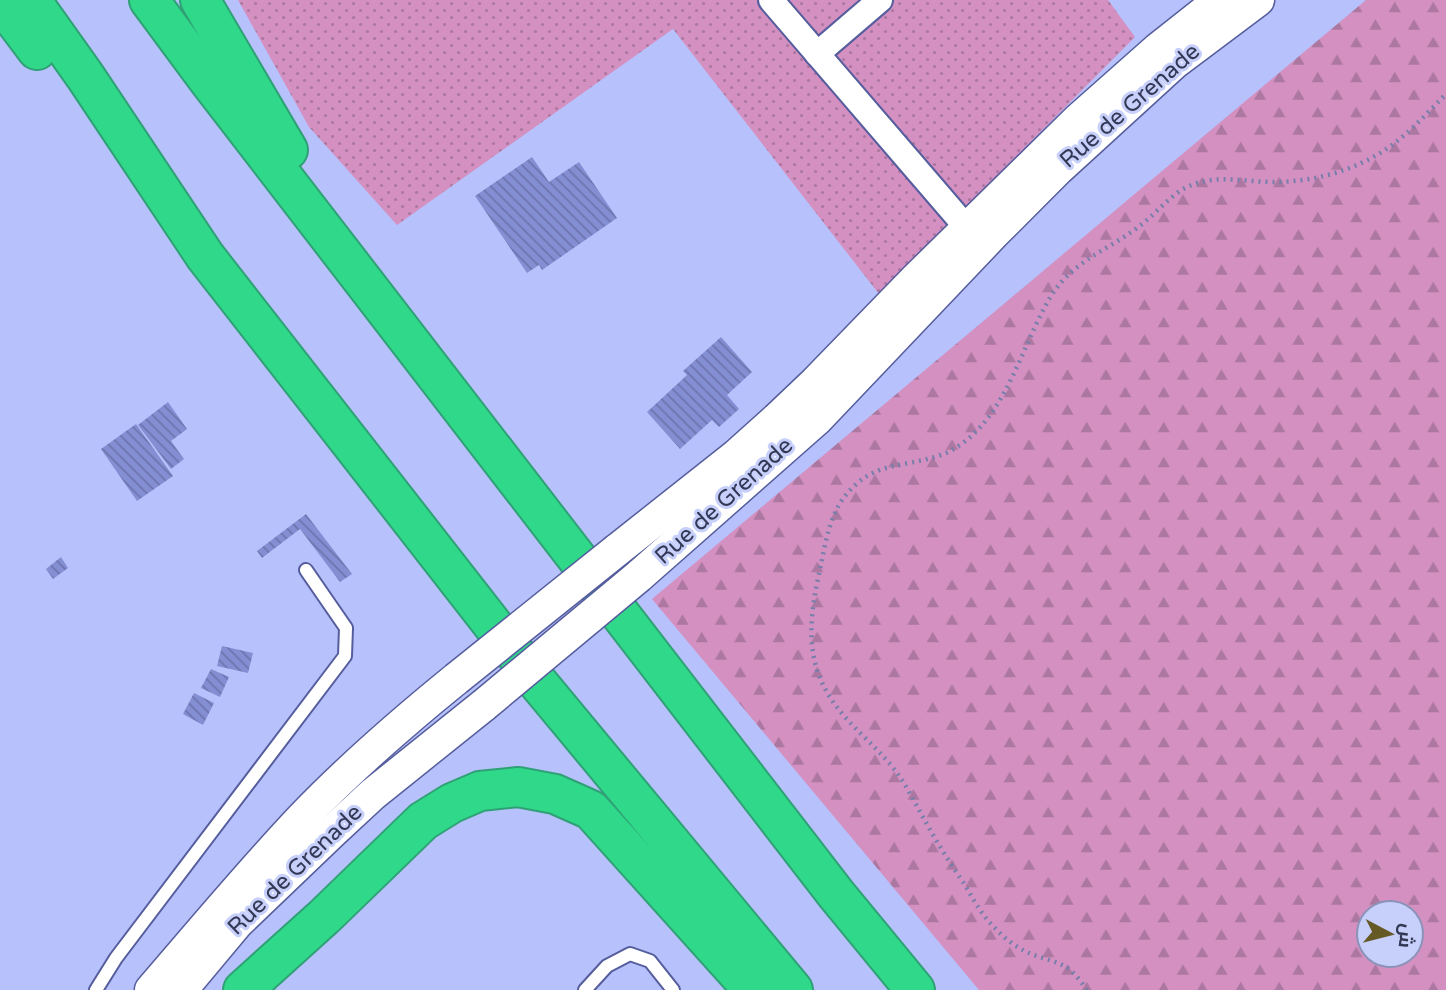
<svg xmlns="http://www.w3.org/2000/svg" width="1446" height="990" viewBox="0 0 1446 990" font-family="'Varela Round',Cairo,sans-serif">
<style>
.grass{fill:url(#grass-dots)}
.forest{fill:url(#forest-firs);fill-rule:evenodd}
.building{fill:url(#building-back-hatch)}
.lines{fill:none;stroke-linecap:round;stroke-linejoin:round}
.service-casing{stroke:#555d9d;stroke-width:16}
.minor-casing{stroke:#555d9d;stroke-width:28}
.tertiary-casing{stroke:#555d9d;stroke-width:35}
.motorway-casing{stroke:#30a177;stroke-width:42}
.path{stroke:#777eaa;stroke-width:4.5;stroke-dasharray:2 5;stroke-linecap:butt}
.service{stroke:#fff;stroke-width:12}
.minor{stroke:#fff;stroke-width:24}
.tertiary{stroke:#fff;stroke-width:32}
.motorway{stroke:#2fd989;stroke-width:38}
.tertiary-bridge-casing{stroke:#555d9d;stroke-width:35;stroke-linecap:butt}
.tertiary-bridge{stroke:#fff;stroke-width:32}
.labels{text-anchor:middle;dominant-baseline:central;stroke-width:6;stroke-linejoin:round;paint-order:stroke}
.street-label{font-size:23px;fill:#333855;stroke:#c7cffb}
</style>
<defs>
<pattern id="grass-dots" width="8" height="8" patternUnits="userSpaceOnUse" patternTransform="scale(1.75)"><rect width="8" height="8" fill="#d390c1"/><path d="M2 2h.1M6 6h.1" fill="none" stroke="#ac77a0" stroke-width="1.8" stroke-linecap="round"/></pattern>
<pattern id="forest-firs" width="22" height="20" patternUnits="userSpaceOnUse" patternTransform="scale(1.75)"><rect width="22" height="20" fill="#d390c1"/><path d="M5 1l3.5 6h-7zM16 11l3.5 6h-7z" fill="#ac77a0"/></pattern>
<pattern id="building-back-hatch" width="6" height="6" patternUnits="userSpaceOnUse" patternTransform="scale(1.75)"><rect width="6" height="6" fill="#848ed3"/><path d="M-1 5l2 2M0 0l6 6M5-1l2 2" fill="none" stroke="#6d75ae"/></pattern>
</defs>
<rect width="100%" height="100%" fill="#b7c1fb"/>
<path class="grass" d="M 238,0 L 1108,0 L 1135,37 L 879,294 L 673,29 L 397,225 L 309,127 Z"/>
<path class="forest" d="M 1366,0 L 1446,0 L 1446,990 L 979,990 L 652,599 ZM 1369,913 L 1411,913 L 1411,955 L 1369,955 Z"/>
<g class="building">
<path d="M 532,157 L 549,182 L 579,162 L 617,218 L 542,270 L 539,265 L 527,273 L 475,196 Z"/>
<path d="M 721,337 L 752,372 L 727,395 L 739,409 L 719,427 L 712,420 L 680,449 L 647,412 L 687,375 L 683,371 Z"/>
<path d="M 168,402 L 187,429 L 171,441 L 184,459 L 171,469 L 138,425 Z"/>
<path d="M 136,424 L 173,476 L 137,501 L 101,449 Z"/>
<path d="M 306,514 L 352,574 L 340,582 L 300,529 L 262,558 L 257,551 Z"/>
<path d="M 61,557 L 68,568 L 53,579 L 46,569 Z"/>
<path d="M 222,646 L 253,653 L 248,673 L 217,666 Z"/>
<path d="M 211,669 L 229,677 L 220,697 L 201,688 Z"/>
<path d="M 194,693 L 214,703 L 203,725 L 183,714 Z"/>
</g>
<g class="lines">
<g class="service-casing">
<g id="service">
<path d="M 96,990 L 116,958 L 345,656 L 346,628 L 306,570"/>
<path d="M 585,990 L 607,966 L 630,954 L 650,961 L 673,990"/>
</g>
</g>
<g class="minor-casing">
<g id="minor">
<path d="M 771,0 L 967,228"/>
<path d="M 817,54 L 880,0"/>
</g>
</g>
<g class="tertiary-casing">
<g id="tertiary">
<path d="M 617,550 L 737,455 L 777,419 L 816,382 L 917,278 L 1079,119 L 1158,49 L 1220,0"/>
<path d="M 639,576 L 817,419 L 993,234 L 1058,169 L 1174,63 L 1258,0"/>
<path d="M 151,990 C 201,932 250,873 302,818 C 350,768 403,722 456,679"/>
<path d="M 181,990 L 237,923 L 332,832 L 373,794 L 484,705"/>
</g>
</g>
<g class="motorway-casing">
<g id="motorway">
<path d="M 31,0 L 85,76 L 205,256 L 539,684 L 793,990"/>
<path d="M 149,0 L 209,81 L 836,894 L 915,990"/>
<path d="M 200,0 L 288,150"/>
<path d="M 0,1 L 37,50"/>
<path d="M 243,990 L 325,916 L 423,821 L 452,803 L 480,791 L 518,787 L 555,794 L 591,810 L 753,990"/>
</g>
</g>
<path class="path" d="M 1087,990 C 1082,983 1076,975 1069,969 C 1059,962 1048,960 1037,956 C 1022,951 1008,942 997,930 C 983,917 974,901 965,885 C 952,866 939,846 928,826 C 921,814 915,802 908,790 C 890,758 868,743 845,717 C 805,672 807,629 819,574 C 825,547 828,518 845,496 C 873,461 901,468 938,456 C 955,451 972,437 983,424 C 1013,389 1027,336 1051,296 C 1073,261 1106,251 1137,228 C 1154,216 1167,198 1185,188 C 1214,173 1242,182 1273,182 C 1317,182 1361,169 1396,142 C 1414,128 1430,110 1446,94"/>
<use href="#service" class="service"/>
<use href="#minor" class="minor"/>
<use href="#tertiary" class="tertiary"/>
<use href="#motorway" class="motorway"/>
<g class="tertiary-bridge-casing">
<g id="tertiary-bridge">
<path d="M 456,679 L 617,550"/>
<path d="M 484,705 L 639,576"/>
</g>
</g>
<use href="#tertiary-bridge" class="tertiary-bridge"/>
</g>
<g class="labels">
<g class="street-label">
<text transform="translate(1130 106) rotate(-41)">Rue de Grenade</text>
<text transform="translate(724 501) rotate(-42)">Rue de Grenade</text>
<text transform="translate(295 870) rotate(-44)">Rue de Grenade</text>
</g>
</g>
<g transform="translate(1390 934) rotate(97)"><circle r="33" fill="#c7cffb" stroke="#8c93b9" stroke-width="2"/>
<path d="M0-5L12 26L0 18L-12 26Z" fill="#655a26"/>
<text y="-10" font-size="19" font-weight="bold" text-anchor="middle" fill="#333855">ش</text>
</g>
</svg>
